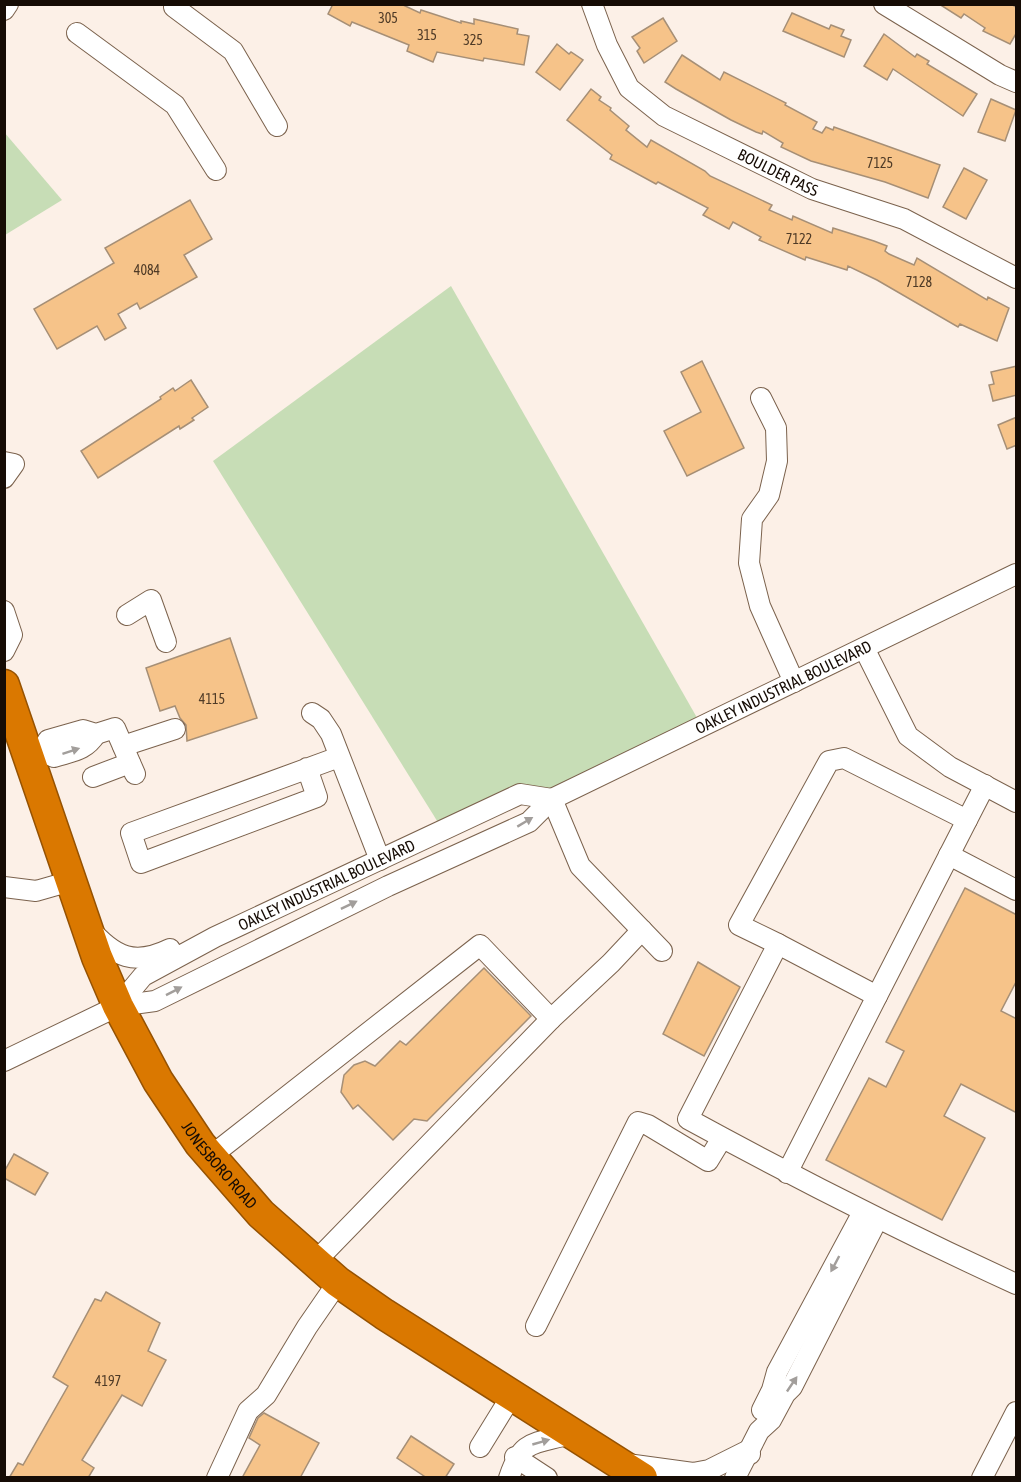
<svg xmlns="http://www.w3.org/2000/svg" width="1021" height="1482" viewBox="0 0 1021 1482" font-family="'Asap Condensed',sans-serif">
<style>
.green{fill:#c7ddb6}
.building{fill:#f6c389;stroke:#a68f76;stroke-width:1.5}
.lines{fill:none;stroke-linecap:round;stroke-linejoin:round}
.minor-casing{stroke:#7b624d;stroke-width:22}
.highway-casing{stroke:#955202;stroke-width:33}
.minor{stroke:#fff;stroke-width:20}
.highway{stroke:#da7800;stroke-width:30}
.oneway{fill:#a29e9b}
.labels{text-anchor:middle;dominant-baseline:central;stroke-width:4.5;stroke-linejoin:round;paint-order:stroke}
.number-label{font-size:14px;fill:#4e3a26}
.street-label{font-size:16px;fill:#160c05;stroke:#fcf0e7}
</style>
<rect width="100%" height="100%" fill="#fcf0e7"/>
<g class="green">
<path d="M 4,132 L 62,200 L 5,235 L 4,235 Z"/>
<path d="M 451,286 L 704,730 L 444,832 L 213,461 Z"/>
</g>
<g class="building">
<path d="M 333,4 L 401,4 L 420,13 L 421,10 L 461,23 L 461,21 L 474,24 L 474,19 L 518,29 L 517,34 L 529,36 L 524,65 L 484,58 L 483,61 L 437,52 L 433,62 L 407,51 L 409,45 L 352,22 L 350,26 L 328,14 Z"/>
<path d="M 939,4 L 1011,4 L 1017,8 L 1017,32 L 1010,44 L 983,31 L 985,28 L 964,14 L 961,18 Z"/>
<path d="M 792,13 L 829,29 L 831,25 L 844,30 L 841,36 L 851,40 L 844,57 L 783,31 Z"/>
<path d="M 663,18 L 677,41 L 644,63 L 637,51 L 640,48 L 632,37 Z"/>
<path d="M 884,34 L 915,57 L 917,54 L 929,61 L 927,64 L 977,94 L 963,116 L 893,69 L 887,80 L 864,66 Z"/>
<path d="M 557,44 L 569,54 L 571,52 L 583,60 L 560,90 L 536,72 Z"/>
<path d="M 682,55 L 720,80 L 724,72 L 786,103 L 785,105 L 817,122 L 813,129 L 822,133 L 826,127 L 833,130 L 834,127 L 940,165 L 928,198 L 885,182 L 811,161 L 781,147 L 783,143 L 763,131 L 762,134 L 756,132 L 731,120 L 676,89 L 665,82 Z"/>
<path d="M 591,89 L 601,97 L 599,100 L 611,108 L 610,110 L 629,126 L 626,130 L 647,147 L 651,140 L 705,171 L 710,176 L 772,205 L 769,210 L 792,220 L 793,216 L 832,233 L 833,228 L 874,241 L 887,246 L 885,251 L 889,254 L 914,265 L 917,258 L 987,300 L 988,297 L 1009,308 L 997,341 L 960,324 L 958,327 L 877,280 L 848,266 L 847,270 L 806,257 L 805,260 L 759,240 L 761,237 L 733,222 L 729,229 L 703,215 L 708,208 L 658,182 L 656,184 L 610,159 L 612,155 L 567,120 Z"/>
<path d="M 991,99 L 1016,110 L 1005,141 L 978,132 Z"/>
<path d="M 964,168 L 987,180 L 966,219 L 943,207 Z"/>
<path d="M 190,200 L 212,239 L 184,255 L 197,277 L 140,309 L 137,303 L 118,314 L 126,328 L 105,340 L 97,326 L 57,349 L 34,309 L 114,263 L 105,248 Z"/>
<path d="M 702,361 L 744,448 L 687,476 L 664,431 L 701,412 L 681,372 Z"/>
<path d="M 1017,366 L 1017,395 L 993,401 L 989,385 L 994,384 L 991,372 Z"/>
<path d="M 191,380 L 208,407 L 192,418 L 194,420 L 180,429 L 179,426 L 98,478 L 81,451 L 161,399 L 160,397 L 173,388 L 175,391 Z"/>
<path d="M 1017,417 L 1017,445 L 1007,449 L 998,425 Z"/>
<path d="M 230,638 L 257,718 L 187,741 L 186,725 L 180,718 L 175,706 L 160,711 L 146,668 Z"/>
<path d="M 965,888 L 1017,915 L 1017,980 L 1001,1011 L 1017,1019 L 1017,1113 L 961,1084 L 944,1116 L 985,1138 L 942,1220 L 826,1160 L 869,1078 L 886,1087 L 904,1051 L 886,1042 Z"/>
<path d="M 698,962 L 740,987 L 704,1056 L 663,1034 Z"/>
<path d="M 484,968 L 531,1016 L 427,1121 L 414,1119 L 393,1140 L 358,1105 L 353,1109 L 341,1092 L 344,1075 L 354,1065 L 365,1061 L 375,1066 L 400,1041 L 406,1045 Z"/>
<path d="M 14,1154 L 48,1173 L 35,1195 L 4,1178 L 4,1172 Z"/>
<path d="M 106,1292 L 160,1323 L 148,1351 L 166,1360 L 142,1406 L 122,1395 L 82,1460 L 94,1468 L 88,1478 L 9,1478 L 18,1463 L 23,1465 L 68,1386 L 53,1377 L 95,1299 L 101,1301 Z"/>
<path d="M 264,1413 L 319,1443 L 300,1478 L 242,1478 L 260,1445 L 249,1438 L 258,1418 Z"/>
<path d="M 411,1436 L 454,1464 L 445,1478 L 427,1478 L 397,1458 Z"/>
</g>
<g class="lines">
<g class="minor-casing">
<g id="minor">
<path id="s1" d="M 592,4 L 607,45 L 629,88 L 664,116 L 812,189 L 904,219 L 1016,278"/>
<path d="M 884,4 L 1000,75 L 1016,82"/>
<path d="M 174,7 L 233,51 L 277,126"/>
<path d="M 4,10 L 8,4"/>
<path d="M 77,33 L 175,105 L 216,170"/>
<path d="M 761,398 L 776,428 L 777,461 L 769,495 L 752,519 L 749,563 L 760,606 L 794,682"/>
<path d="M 4,462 L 14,464 L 4,478"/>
<path d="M 4,611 L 12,635 L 4,651"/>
<path d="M 127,615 L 151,600 L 166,642"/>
<path d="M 864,648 L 908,736 L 950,767 L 1016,802"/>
<path d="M 312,713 L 321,719 L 331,734 L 380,860"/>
<path d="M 123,746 L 175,729"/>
<path d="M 42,751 L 54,757 C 73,751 85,751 96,734"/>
<path d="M 28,756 L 42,751 L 48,740 L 83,730 L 96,734 L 115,728 L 135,774"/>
<path d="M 307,768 L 317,797 L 141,863 L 131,833 L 339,757"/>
<path d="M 93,777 L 130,763"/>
<path d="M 552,799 L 580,866 L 662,951"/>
<path d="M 967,820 L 985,785"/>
<path d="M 949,855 L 1016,890"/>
<path d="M 4,887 L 36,891 L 71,881"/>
<path d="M 89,928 C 115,958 135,966 170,949"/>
<path d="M 778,944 L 739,925 L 829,761 L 844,758 L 967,820 L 877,996"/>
<path id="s2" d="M 118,1006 L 143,976 L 215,937 L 520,794 L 552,799"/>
<path id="s3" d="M 4,1061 L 118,1006 L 155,1001 L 388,886 L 529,822 L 552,799 L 1016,574"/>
<path d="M 211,1156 L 480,945 L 551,1019"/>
<path d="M 787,1173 L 877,996 L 778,944 L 688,1119 C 796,1178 905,1233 1016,1284"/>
<path d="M 314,1263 L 551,1019 L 611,963 L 642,930"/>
<path d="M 536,1326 L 638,1122 L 648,1125 L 708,1161 L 722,1138"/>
<path d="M 762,1410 L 772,1390 L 777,1372 L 863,1212"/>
<path d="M 480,1447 L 512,1395"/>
<path d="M 515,1457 L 547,1478"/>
<path d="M 627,1464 L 693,1473 L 709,1470 L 749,1450 L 750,1454"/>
<path d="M 217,1478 L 248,1411 L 266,1395 L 307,1327 L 338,1282"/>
<path d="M 509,1478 C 522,1438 535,1444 571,1434"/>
<path d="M 735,1478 L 759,1431 L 771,1420 L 785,1394 L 792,1387 L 877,1220"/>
<path d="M 982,1478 L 1016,1412"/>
</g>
</g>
<g class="highway-casing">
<g id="highway">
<path id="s4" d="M 4,685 L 97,957 L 118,1006 L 158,1081 L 200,1144 L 261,1214 L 338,1282 L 384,1314 L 642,1478"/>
</g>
</g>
<use href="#minor" class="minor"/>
<use href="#highway" class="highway"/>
</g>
<defs><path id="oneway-solid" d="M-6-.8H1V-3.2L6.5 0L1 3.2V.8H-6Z" transform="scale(1.5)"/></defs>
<g class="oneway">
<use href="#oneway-solid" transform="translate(71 751) rotate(-18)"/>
<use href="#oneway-solid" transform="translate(525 822) rotate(-31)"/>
<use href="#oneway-solid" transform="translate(349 905) rotate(-26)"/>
<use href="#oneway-solid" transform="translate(174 991) rotate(-27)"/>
<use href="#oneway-solid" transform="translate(835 1264) rotate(118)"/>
<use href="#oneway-solid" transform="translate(792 1384) rotate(-56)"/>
<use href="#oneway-solid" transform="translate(541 1442) rotate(-16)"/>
</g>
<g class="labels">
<g class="number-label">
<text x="388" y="18">305</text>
<text x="427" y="35">315</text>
<text x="473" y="40">325</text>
<text x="880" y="163">7125</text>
<text x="799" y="239">7122</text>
<text x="147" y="270">4084</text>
<text x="919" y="282">7128</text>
<text x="212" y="699">4115</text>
<text x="108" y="1381">4197</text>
</g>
<g class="street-label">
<text stroke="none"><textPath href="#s1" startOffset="264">BOULDER PASS</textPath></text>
<text stroke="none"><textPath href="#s3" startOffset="868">OAKLEY INDUSTRIAL BOULEVARD</textPath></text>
<text stroke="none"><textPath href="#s2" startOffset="244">OAKLEY INDUSTRIAL BOULEVARD</textPath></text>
<text stroke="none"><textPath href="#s4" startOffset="530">JONESBORO ROAD</textPath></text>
</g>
</g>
<rect width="1021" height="1482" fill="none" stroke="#160c05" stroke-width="12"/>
</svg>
